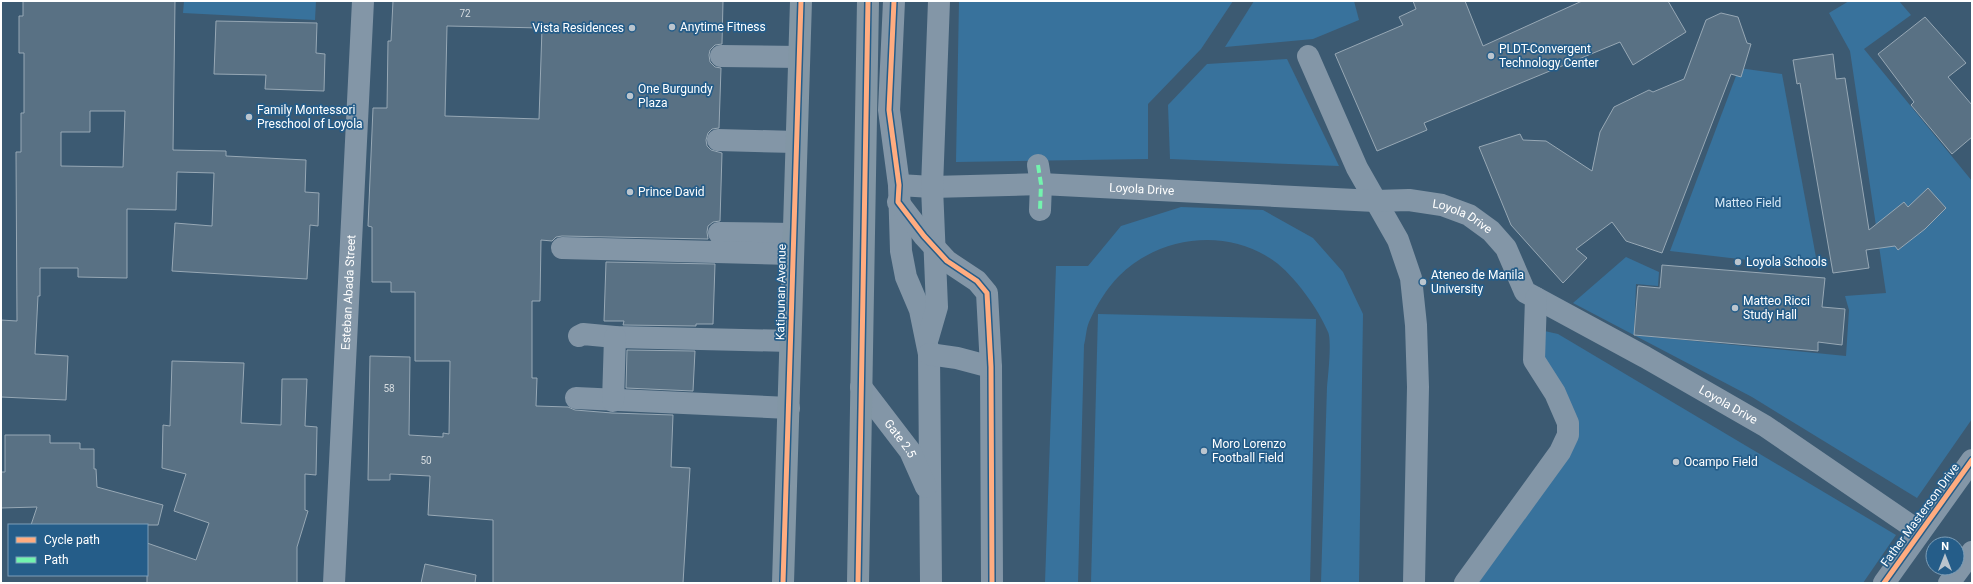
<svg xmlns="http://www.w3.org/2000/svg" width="1973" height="584" viewBox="0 0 1973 584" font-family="Roboto,sans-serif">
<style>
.green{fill:#38729c}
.building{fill:#597184;stroke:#97a8b5;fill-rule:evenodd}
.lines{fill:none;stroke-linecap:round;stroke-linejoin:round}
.minor{stroke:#8396a7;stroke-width:22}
.major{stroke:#8296a5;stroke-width:22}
.quiet{stroke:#73f3ae;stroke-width:4;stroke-dasharray:8 4;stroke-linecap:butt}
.cycleway-casing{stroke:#255d89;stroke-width:8}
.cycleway{stroke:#ffac80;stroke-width:5}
.poi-dot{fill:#bbc5ce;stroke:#255d89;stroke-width:1.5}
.labels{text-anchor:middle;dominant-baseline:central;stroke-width:3.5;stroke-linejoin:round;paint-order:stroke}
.number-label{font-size:10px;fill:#d6dce0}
.poi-label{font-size:12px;fill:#fff;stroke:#255d89;text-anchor:start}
.street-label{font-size:12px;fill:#fff;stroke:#255d89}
.park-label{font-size:12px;fill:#d6e9f7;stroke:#255d89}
</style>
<rect width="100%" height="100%" fill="#3c5a72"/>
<g class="green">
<path d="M 184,1 L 316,1 L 315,20 L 183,13 Z"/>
<path d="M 959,1 L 1233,1 L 1201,49 L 1148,104 L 1148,159 L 956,162 Z"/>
<path d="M 1254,1 L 1354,1 L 1359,20 L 1313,39 L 1225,47 Z"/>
<path d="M 1849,1 L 1899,1 L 1911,15 L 1864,49 L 1972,181 L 1972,419 L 1917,498 L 1752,397 L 1573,303 L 1626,257 L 1659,272 L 1658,286 L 1636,284 L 1634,335 L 1846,356 L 1849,310 L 1845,296 L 1886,293 L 1850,51 L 1829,13 Z"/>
<path d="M 1287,59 L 1339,166 L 1170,159 L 1168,105 L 1207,64 Z"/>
<path d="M 1739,68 L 1782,74 L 1818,268 L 1670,251 Z"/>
<path d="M 1181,207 L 1263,210 L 1313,238 L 1343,272 L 1363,314 L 1359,583 L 1321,583 C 1323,518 1325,452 1327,387 C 1328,376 1332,340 1328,332 C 1319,310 1294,275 1274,261 C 1227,227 1159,236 1119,276 C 1107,288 1096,306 1089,322 C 1086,329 1086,338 1084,345 L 1078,583 L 1045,583 L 1056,266 L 1088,266 L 1121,226 Z"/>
<path d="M 1098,314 L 1316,319 L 1310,583 L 1091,583 Z"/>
<path d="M 1540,330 L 1558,334 L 1896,535 L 1863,583 L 1465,583 L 1572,436 L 1542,358 Z"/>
</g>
<g class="building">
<path d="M 23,1 L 175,1 L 173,150 L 226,151 L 226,156 L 306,160 L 305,192 L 319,193 L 318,226 L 310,225 L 307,279 L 172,271 L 175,223 L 212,226 L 214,173 L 177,172 L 176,210 L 127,209 L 127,278 L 78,277 L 78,268 L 40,268 L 40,296 L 38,296 L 35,354 L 68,356 L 66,400 L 1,397 L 1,320 L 17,321 L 16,152 L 21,152 L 21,113 L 24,113 L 24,53 L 19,53 L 19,16 L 23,16 ZM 90,111 L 125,111 L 123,167 L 61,166 L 61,132 L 90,132 Z"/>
<path d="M 393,1 L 723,1 L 722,44 L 715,45 L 710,50 L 709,55 L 710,62 L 715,67 L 721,68 L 719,128 L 712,129 L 708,133 L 706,140 L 707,146 L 711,150 L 722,153 L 720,221 L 713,222 L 708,226 L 707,232 L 708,239 L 562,236 L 556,237 L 552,241 L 541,240 L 540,301 L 532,301 L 532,378 L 537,378 L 536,406 L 568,407 L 575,410 L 612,413 L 673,415 L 671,467 L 690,468 L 683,583 L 493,583 L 493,520 L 428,515 L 430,476 L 390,474 L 390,480 L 368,480 L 370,356 L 410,357 L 409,435 L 443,437 L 443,433 L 449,434 L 450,361 L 415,361 L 415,292 L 391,292 L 391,282 L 372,282 L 372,227 L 368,226 L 373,108 L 387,108 L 388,41 L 391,41 ZM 447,26 L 542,28 L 539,119 L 445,116 Z"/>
<path d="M 1413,1 L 1465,1 L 1483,46 L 1582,1 L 1668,1 L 1686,32 L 1633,65 L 1620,42 L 1424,123 L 1427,130 L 1377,151 L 1335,54 L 1403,25 L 1399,17 L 1416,9 Z"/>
<path d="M 1721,13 L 1738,17 L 1747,43 L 1751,44 L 1741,77 L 1731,74 L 1662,253 L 1626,241 L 1612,222 L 1576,249 L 1587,258 L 1563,283 L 1511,225 L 1479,147 L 1520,134 L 1523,140 L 1546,141 L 1592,171 L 1600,132 L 1614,107 L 1649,90 L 1653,92 L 1684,79 L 1706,20 Z"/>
<path d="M 1925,17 L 1966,63 L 1948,77 L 1972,105 L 1972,137 L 1952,154 L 1911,105 L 1914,102 L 1878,54 Z"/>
<path d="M 216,21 L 317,23 L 316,53 L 325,54 L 324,91 L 265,89 L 266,75 L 214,74 Z"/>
<path d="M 1833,54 L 1836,79 L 1845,78 L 1869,230 L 1904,202 L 1908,207 L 1928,188 L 1946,208 L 1925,229 L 1898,250 L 1895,246 L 1866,250 L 1869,268 L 1833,273 L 1800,83 L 1797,84 L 1793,60 Z"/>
<path d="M 606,262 L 715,264 L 713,324 L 696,324 L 696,326 L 623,325 L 624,321 L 604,321 Z"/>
<path d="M 1662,265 L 1825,278 L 1822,307 L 1845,309 L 1842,345 L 1818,342 L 1818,351 L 1634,335 L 1638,286 L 1660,288 Z"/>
<path d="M 627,350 L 695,351 L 693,391 L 626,388 Z"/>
<path d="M 172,361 L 244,363 L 241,423 L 281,425 L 282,379 L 307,379 L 305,426 L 317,427 L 316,475 L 305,474 L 305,510 L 308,511 L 297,547 L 297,583 L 147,583 L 147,543 L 196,560 L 209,523 L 174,511 L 186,474 L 162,468 L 163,425 L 170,426 Z"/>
<path d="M 5,435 L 50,435 L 50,443 L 80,443 L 80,449 L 94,449 L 94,469 L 96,469 L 97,487 L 163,505 L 158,525 L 31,525 L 37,507 L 1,508 L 1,472 L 5,472 Z"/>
<path d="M 425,564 L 476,575 L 475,583 L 421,583 Z"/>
</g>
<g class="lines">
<g class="minor">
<path d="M 894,1 L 889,110 L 899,185 L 901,251 L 906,277 L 920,310 L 929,354 L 931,583"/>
<path d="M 721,56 L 799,57"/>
<path d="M 1308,56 L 1357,168 L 1398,240 L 1411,278 L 1416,325 L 1418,387 L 1414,583"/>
<path d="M 718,140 L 796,142"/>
<path d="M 1038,165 L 1041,184 L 1040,210"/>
<path id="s1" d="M 899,185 L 932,187 L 1041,184 L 1375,201 L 1409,200 L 1442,205 L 1469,215 L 1491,231 L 1506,248 L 1525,292 L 1645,357 L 1765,426 L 1920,532"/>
<path d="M 898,202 L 924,236 L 947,261 L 977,281 L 987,293 L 991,367 L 992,583"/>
<path d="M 719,233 L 793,234"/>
<path d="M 562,248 L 792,254"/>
<path d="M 579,336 L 583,334 L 615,337 L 790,341"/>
<path d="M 928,338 L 937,307 L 932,187 L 939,1"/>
<path d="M 929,354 L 957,358 L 991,367"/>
<path id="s2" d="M 861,387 L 910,451 L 926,487"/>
<path d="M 576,398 L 789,408"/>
<path d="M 613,401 L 615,337"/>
<path id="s3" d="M 334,583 L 363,1"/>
<path d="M 1465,583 L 1560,452 L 1568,435 L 1568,423 L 1555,393 L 1534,360 L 1536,298"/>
<path d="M 1884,583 L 1972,460"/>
<path d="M 1949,583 L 1972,552"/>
</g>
<g class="major">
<path d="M 783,583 L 801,1"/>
<path d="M 858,583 L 868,1"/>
</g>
<path class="quiet" d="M 1038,165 L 1041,184 L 1040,210"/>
<g class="cycleway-casing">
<g id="cycleway">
<path d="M 894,1 L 889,110 L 899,185 L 898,202 L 924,236 L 947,261 L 977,281 L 987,293 L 991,367 L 992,583"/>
<path d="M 783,583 L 801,1"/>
<path d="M 858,583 L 868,1"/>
<path d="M 1884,583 L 1972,460"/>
</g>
</g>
<use href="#cycleway" class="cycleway"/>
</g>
<g class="poi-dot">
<circle cx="672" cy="27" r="4"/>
<circle cx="632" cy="28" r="4"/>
<circle cx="1491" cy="56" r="4"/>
<circle cx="630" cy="96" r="4"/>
<circle cx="249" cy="117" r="4"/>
<circle cx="630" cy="192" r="4"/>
<circle cx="1738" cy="262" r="4"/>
<circle cx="1423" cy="282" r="4"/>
<circle cx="1735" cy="308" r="4"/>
<circle cx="1204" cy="451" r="4"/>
<circle cx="1676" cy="462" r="4"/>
</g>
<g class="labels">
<g class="number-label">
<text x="465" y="13">72</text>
<text x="389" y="388">58</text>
<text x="426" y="460">50</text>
</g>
<g class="poi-label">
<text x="680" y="27">Anytime Fitness</text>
<text x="624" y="28" text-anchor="end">Vista Residences</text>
<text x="1499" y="49">PLDT-Convergent<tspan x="1499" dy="14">Technology Center</tspan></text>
<text x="638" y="89">One Burgundy<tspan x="638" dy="14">Plaza</tspan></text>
<text x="257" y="110">Family Montessori<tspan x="257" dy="14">Preschool of Loyola</tspan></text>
<text x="638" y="192">Prince David</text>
<text x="1746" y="262">Loyola Schools</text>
<text x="1431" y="275">Ateneo de Manila<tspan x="1431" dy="14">University</tspan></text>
<text x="1743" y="301">Matteo Ricci<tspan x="1743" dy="14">Study Hall</tspan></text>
<text x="1212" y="444">Moro Lorenzo<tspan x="1212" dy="14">Football Field</tspan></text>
<text x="1684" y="462">Ocampo Field</text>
</g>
<g class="street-label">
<text stroke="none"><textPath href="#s1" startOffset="243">Loyola Drive</textPath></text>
<text stroke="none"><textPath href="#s1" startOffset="567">Loyola Drive</textPath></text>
<text stroke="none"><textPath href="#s3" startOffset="291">Esteban Abada Street</textPath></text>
<text transform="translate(781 292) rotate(-89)">Katipunan Avenue</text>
<text stroke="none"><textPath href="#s1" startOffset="903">Loyola Drive</textPath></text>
<text stroke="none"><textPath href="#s2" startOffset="65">Gate 2.5</textPath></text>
<text transform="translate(1920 515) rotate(-54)">Father Masterson Drive</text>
</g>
<g class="park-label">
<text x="1748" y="203">Matteo Field</text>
</g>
</g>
<rect width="1973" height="584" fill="none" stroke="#ffffff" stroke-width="4"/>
<rect x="8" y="524" width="140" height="52" fill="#255d89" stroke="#7c9eb8"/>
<rect x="16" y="537" width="20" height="6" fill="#ffac80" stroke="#7c9eb8"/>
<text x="44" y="544" font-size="12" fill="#ffffff">Cycle path</text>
<rect x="16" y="557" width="20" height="6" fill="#73f3ae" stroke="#7c9eb8"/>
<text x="44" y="564" font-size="12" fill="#ffffff">Path</text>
<g transform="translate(1945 556)"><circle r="19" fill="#255d89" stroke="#7c9eb8"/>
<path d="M0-3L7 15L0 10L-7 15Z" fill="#bbc5ce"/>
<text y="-6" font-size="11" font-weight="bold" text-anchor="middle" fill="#ffffff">N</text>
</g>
</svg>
